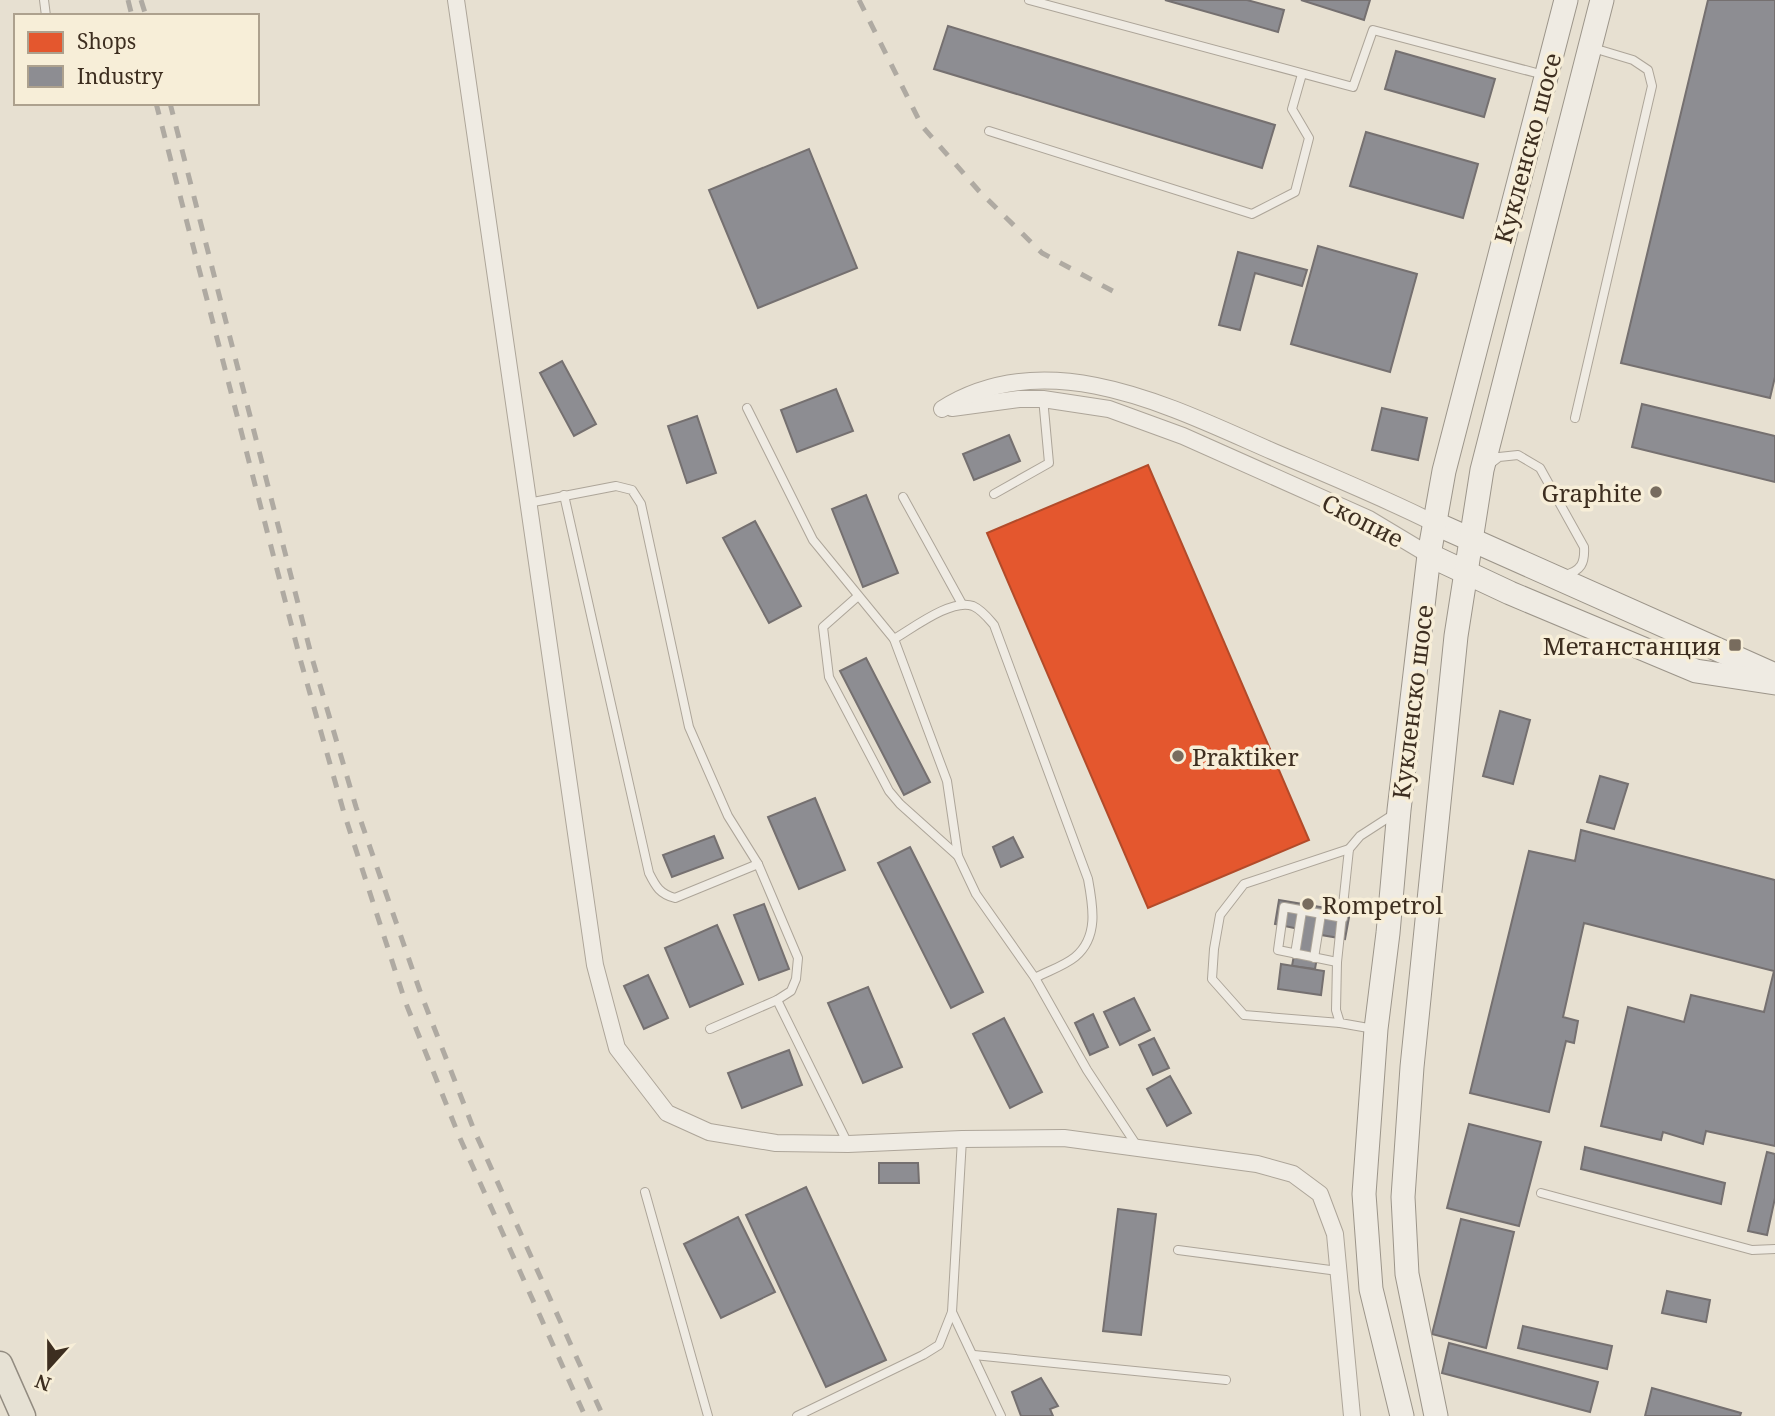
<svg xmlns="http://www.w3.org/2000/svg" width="1775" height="1416" viewBox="0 0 1775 1416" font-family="'Noto Serif',serif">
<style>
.shops{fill:#e4572e;stroke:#b24b2a;stroke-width:2}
.industry{fill:#8d8d92;stroke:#757070;stroke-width:2}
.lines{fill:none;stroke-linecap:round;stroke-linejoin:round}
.lane-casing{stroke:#ada599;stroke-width:10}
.street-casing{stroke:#ada599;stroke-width:18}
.secondary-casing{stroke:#9c958a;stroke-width:25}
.primary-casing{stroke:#928b80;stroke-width:27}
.lane{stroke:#efebe3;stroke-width:8}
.street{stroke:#efebe3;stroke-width:16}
.secondary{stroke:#efebe3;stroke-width:23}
.primary{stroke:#e6e1d4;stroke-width:24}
.rail{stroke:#afaaa2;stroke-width:5;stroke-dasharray:12 12;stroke-linecap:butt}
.poi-dot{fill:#786c5e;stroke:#f7eed8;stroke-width:2.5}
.labels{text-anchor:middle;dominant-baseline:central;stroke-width:7;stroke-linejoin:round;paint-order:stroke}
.street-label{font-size:24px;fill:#3d2e20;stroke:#f7eed8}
.poi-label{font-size:24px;fill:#3d2e20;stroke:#f7eed8;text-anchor:end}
</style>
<rect width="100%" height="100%" fill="#e7e0d1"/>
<path class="shops" d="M 1148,465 L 1309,840 L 1148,908 L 987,533 Z"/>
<g class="industry">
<path d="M 1165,0 L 1247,0 L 1284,10 L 1278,32 Z"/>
<path d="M 1301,0 L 1370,0 L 1364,20 Z"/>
<path d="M 1708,0 L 1775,0 L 1775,377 L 1770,398 L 1621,363 Z"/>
<path d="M 948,26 L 1275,125 L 1262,168 L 934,69 Z"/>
<path d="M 1396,51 L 1495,79 L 1484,117 L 1385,89 Z"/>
<path d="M 1366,132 L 1478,164 L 1463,218 L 1350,186 Z"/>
<path d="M 809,149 L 857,268 L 758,308 L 709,190 Z"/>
<path d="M 1318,246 L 1417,274 L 1390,372 L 1291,344 Z"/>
<path d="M 1238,252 L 1307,270 L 1302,286 L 1255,273 L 1240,330 L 1219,325 Z"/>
<path d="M 562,361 L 596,424 L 574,436 L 540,373 Z"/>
<path d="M 836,389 L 853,431 L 797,452 L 781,410 Z"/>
<path d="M 1642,404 L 1775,436 L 1775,482 L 1632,447 Z"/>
<path d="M 1382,408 L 1427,418 L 1418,460 L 1372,450 Z"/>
<path d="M 697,416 L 716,473 L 687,483 L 668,426 Z"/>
<path d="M 1009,435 L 1020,461 L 974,480 L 963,454 Z"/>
<path d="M 866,495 L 898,573 L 863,587 L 832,509 Z"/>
<path d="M 755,521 L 801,606 L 769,623 L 723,538 Z"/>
<path d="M 866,658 L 930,782 L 904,795 L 840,671 Z"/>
<path d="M 1500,711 L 1530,720 L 1513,784 L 1483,776 Z"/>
<path d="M 1600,776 L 1628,784 L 1614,829 L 1587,822 Z"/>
<path d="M 815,798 L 845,870 L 799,889 L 768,817 Z"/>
<path d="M 1581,830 L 1775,880 L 1775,1146 L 1706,1131 L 1703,1144 L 1663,1132 L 1661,1140 L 1601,1126 L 1628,1007 L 1684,1022 L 1691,995 L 1764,1012 L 1774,971 L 1584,923 L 1563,1017 L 1578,1021 L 1574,1043 L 1566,1041 L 1549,1112 L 1470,1093 L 1529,851 L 1575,861 Z"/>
<path d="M 714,836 L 723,858 L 672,877 L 663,855 Z"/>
<path d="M 1013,837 L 1023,857 L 1001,867 L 993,847 Z"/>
<path d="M 910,847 L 983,992 L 951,1008 L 878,863 Z"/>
<path d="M 1279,900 L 1350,912 L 1345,939 L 1321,935 L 1315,969 L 1292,966 L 1299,929 L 1275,924 Z"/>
<path d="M 764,904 L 789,969 L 759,980 L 734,915 Z"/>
<path d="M 717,925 L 743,984 L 690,1007 L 665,948 Z"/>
<path d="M 1281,964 L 1324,971 L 1321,995 L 1278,989 Z"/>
<path d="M 648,975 L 668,1018 L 644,1029 L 624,986 Z"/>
<path d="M 868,987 L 902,1067 L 863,1083 L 828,1003 Z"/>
<path d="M 1134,998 L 1150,1030 L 1120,1045 L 1104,1012 Z"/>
<path d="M 1093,1014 L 1108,1047 L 1090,1055 L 1075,1023 Z"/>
<path d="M 1004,1018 L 1042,1092 L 1010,1108 L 973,1034 Z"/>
<path d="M 1154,1038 L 1169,1068 L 1153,1075 L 1139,1045 Z"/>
<path d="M 789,1050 L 802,1085 L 742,1108 L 728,1073 Z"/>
<path d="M 1170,1076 L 1191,1113 L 1167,1126 L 1147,1089 Z"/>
<path d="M 1469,1124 L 1541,1142 L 1519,1226 L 1447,1208 Z"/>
<path d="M 1585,1147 L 1725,1183 L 1721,1204 L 1581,1169 Z"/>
<path d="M 1767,1152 L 1775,1154 L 1775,1198 L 1767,1235 L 1748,1231 Z"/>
<path d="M 879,1163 L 918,1163 L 919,1183 L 879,1183 Z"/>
<path d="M 806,1187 L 886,1360 L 826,1387 L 746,1215 Z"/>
<path d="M 1118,1209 L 1156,1214 L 1141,1335 L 1103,1331 Z"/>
<path d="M 738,1217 L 775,1292 L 721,1318 L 684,1244 Z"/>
<path d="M 1461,1219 L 1514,1232 L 1486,1348 L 1432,1334 Z"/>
<path d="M 1667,1291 L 1710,1300 L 1706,1322 L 1662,1313 Z"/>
<path d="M 1523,1326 L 1612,1346 L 1607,1369 L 1518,1348 Z"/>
<path d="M 1449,1343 L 1598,1382 L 1590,1412 L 1442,1373 Z"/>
<path d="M 1041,1378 L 1058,1406 L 1050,1409 L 1053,1416 L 1021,1416 L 1012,1392 Z"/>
<path d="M 1652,1388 L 1741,1413 L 1740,1416 L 1645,1416 Z"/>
</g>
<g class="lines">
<g class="lane-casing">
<g id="lane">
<path d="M 44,0 L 46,16"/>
<path d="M 1029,0 L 1353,87 L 1373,30 L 1544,75"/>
<path d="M 989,131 L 1252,214 L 1295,192 L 1309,138 L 1292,109 L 1302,74"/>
<path d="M 747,408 L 813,540 L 894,639 L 947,781 L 958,856 L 976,894 L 1035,978 L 1087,1070 L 1137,1146"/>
<path d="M 1575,418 L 1652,86 L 1648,70 L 1633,60 L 1593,48"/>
<path d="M 1490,464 L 1499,457 L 1518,455 L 1540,468 L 1584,547 C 1585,563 1581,571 1565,575"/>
<path d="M 994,494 L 1049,463 L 1043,398"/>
<path d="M 564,495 L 649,873 C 656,887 660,894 675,898 L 758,864"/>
<path d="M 903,497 L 962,604"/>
<path d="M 528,503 L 616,486 L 632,490 L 641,504 L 689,727 L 728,816 L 758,864 L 798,958 L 796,979 L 791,991 L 777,1000 L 710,1029"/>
<path d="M 857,597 L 823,627 L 829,677 L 889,791 L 900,804 L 958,856"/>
<path d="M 894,639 C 913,628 952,598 973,606 C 982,610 988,618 994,625 L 1088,879 C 1093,906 1099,937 1075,957 C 1064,966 1048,971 1035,978"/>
<path d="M 1295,954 L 1302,911"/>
<path d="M 1314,958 L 1321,914"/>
<path d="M 1337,962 L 1278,950 L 1284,907 L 1343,918"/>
<path d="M 777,1000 L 848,1144"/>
<path d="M 1340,1023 L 1244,1015 L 1212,979 L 1214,949 L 1220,915 L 1244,884 L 1349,849"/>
<path d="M 1374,1029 L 1340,1023 L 1336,1010 L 1337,962 L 1349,849 L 1360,836 L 1394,814"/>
<path d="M 645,1192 L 708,1416"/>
<path d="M 1541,1193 L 1752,1250 L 1775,1249"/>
<path d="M 1178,1250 L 1338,1271"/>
<path d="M 952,1312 L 1001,1416"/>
<path d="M 974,1355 L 1226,1380"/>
<path d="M 797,1416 L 923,1355 L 939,1345 L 952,1312 L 962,1139"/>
</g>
</g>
<g class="street-casing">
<g id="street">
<path d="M 456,0 L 595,965 L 617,1048 L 667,1113 L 709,1132 L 776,1143 L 848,1144 L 962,1139 L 1064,1138 L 1257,1164 L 1293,1174 L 1320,1194 L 1335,1234 L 1352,1416"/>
<path d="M 952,408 L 1019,399 L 1043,399 L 1109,409 L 1183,436 L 1369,519 L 1429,555"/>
<path d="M 942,409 C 1048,342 1173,408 1274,452 C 1328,475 1382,497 1434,523"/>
</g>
</g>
<g class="secondary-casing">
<g id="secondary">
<path d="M 1434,523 L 1775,675"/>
<path d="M 1429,555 L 1510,593 L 1696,671 L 1775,683"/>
<path d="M 1402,1416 L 1371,1289 L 1364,1194 L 1376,1029 L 1388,933 L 1399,810 L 1429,555 L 1444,471 L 1566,0"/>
<path d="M 1436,1416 L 1407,1274 L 1403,1197 L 1412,1067 L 1456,636 L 1482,470 L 1602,0"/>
</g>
</g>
<g class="primary-casing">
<path id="primary" d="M 0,1364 L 23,1416"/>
</g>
<use href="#lane" class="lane"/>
<use href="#street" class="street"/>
<use href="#secondary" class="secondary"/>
<use href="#primary" class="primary"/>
<g class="rail">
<path d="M 128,0 L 132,16"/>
<path d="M 141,0 L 146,16"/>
<path d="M 859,0 L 922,126 L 979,191 L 1042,253 L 1122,296"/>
<path d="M 156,103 L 301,662 L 344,813 L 405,1001 L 459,1136 L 585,1416"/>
<path d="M 170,103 L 312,658 L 356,807 L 421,994 L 474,1130 L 603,1416"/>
</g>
</g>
<g class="poi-dot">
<circle cx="1656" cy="492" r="7"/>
<rect x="1728" y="638" width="14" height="14" rx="3.5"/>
<circle cx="1178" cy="756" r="7"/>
<circle cx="1308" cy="904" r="7"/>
</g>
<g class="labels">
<g class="street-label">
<text transform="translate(1527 148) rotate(-75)">Кукленско шосе</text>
<text transform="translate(1363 520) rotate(27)">Скопие</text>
<text transform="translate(1412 702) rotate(-83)">Кукленско шосе</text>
</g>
<g class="poi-label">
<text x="1642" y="492">Graphite</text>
<text x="1721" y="645">Метанстанция</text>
<text x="1192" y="756" text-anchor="start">Praktiker</text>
<text x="1322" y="904" text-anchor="start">Rompetrol</text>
</g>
</g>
<rect x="14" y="14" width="245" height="91" fill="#f7eed8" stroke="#ada18e" stroke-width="2"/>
<rect x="28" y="32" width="35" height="21" fill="#e4572e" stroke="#ada18e" stroke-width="2"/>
<text x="77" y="49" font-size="21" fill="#3d2e20">Shops</text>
<rect x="28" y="66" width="35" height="21" fill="#8d8d92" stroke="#ada18e" stroke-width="2"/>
<text x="77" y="84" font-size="21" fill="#3d2e20">Industry</text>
<g transform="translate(49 1367) rotate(201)" stroke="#f7eed8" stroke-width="5" paint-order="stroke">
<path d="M0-5L12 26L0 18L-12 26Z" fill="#3d2e20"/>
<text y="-10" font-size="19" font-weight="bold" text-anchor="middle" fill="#3d2e20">N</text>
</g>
</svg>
